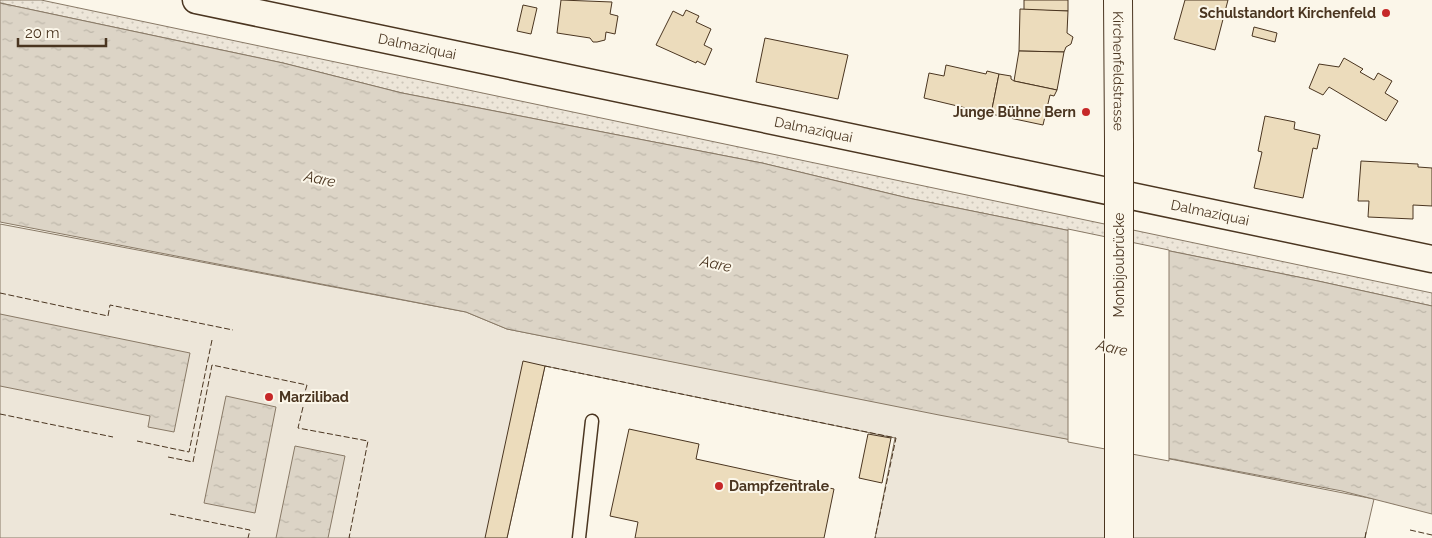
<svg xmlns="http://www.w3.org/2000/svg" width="1432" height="538" viewBox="0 0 1432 538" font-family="Raleway,sans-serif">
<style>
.grass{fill:url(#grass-dots);stroke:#887966}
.pitch{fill:#ede6d9;stroke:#887966}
.water{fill:url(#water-ripples);stroke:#887966}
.pier{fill:#fbf6e9;stroke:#887966}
.building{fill:#ecdcbc;stroke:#4a3520}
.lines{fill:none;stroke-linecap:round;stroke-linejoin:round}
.service-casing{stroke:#4a3520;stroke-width:15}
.minor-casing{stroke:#4a3520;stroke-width:29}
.primary-casing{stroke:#4a3520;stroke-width:30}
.service{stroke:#fbf6e9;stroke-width:12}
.minor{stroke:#fbf6e9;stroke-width:26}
.primary{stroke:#fbf6e9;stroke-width:28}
.primary-bridge-casing{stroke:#4a3520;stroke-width:30;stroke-linecap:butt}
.primary-bridge{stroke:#fbf6e9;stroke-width:28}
.fence{stroke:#4a3520;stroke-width:1;stroke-dasharray:6 2.5;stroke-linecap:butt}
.poi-dot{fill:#c62828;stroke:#fbf6e9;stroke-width:2}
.labels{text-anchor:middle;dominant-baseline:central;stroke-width:4;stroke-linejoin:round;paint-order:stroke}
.poi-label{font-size:14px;font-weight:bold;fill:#4a3520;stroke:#fbf6e9;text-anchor:end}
.street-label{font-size:14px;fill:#4a3520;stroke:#fbf6e9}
.water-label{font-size:15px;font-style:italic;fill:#4a3520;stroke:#fbf6e9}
</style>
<defs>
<pattern id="grass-dots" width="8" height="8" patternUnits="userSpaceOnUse" patternTransform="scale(1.25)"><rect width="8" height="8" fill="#ede6d9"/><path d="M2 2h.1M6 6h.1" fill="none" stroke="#cdc6ba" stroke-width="1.8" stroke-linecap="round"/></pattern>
<pattern id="water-ripples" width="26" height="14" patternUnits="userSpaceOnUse" patternTransform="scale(1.25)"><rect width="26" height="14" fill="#dcd4c6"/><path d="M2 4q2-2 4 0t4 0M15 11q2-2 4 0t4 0" fill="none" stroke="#beb7aa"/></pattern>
</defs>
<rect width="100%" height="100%" fill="#fbf6e9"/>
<path class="grass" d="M 0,0 L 41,0 L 1432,293 L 1432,306 L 1318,281 L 908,198 L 762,163 L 402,93 L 283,63 L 0,3 Z"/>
<path class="pitch" d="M 0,224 L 466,312 L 507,329 L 1374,499 L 1365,538 L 875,538 L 895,438 L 545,366 L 507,538 L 0,538 Z"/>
<g class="water">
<path d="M 0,3 L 283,63 L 402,93 L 762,163 L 908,198 L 1318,281 L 1432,306 L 1432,514 L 1342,491 L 939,415 L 507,329 L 466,312 L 0,222 Z"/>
<path d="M 0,314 L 190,353 L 174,432 L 148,427 L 150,416 L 0,386 Z"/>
<path d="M 226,396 L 276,407 L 255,513 L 204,503 Z"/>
<path d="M 295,446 L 345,456 L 328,538 L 276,538 Z"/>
</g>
<path class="pier" d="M 1068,229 L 1169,250 L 1169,461 L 1068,442 Z"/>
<g class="building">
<path d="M 561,0 L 612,2 L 610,14 L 618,16 L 615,34 L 606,32 L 605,40 L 597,42 L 593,42 L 590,38 L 557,33 Z"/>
<path d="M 1024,0 L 1068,0 L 1068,11 L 1024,10 Z"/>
<path d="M 1185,0 L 1228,0 L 1215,50 L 1174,39 Z"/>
<path d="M 523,5 L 537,8 L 531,34 L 517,31 Z"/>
<path d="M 1020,9 L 1068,11 L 1067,33 L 1073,37 L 1071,44 L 1066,47 L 1064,52 L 1019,51 Z"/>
<path d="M 686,10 L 699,16 L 696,22 L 711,29 L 704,45 L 712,49 L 705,65 L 697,61 L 696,63 L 656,45 L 673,11 L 683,16 Z"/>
<path d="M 1254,27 L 1277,33 L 1275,42 L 1252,36 Z"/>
<path d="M 765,38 L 848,55 L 838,99 L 756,82 Z"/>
<path d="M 1019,51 L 1064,52 L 1057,90 L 1014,81 Z"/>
<path d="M 1344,58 L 1363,69 L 1360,72 L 1374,80 L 1378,73 L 1392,81 L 1385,93 L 1398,101 L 1386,121 L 1329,87 L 1323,95 L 1309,88 L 1319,64 L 1339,67 Z"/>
<path d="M 946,65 L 986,74 L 987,71 L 999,74 L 991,114 L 924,98 L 929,73 L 944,76 Z"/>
<path d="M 999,74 L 1011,76 L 1011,79 L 1014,81 L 1057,90 L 1054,96 L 1050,95 L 1043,125 L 991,114 Z"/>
<path d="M 1265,116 L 1295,122 L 1294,129 L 1320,135 L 1317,149 L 1313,148 L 1303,198 L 1254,188 L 1262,152 L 1258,151 Z"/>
<path d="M 1361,161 L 1418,164 L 1418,167 L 1432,168 L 1432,206 L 1413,205 L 1413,219 L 1368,217 L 1369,201 L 1358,201 Z"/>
<path d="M 523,361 L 545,366 L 507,538 L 485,538 Z"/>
<path d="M 629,429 L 699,444 L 696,459 L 834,489 L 824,538 L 635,538 L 638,522 L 610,516 Z"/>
<path d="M 868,434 L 891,438 L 882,483 L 859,478 Z"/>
</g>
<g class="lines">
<g class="service-casing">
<path id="service" d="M 579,538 L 592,421"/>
</g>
<g class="minor-casing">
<g id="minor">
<path id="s1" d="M 196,0 L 1432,259"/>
</g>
</g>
<g class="primary-casing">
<g id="primary">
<path id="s2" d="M 1118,0 L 1119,143"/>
</g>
</g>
<use href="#service" class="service"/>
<use href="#minor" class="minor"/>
<use href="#primary" class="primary"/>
<g class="primary-bridge-casing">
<path id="primary-bridge" d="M 1119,538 L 1119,143"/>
</g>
<use href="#primary-bridge" class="primary-bridge"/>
<g class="fence">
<path d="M 0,293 L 108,316 L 110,305 L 233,330"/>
<path d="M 545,366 L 896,438 L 875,538"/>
<path d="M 303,407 L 298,428 L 368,441 L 349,538 L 351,538"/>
<path d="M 0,414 L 113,437"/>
<path d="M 137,441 L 189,452 L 212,340"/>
<path d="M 168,457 L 193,462 L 212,365 L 307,385 L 305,392"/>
<path d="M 170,514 L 250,530 L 248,538"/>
<path d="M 1410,530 L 1432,535"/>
<path d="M 1365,538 L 1366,532"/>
</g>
</g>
<g class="poi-dot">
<circle cx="1386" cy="13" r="5"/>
<circle cx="1086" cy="112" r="5"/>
<circle cx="269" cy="397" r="5"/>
<circle cx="719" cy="486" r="5"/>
</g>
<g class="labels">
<g class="poi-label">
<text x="1376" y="13">Schulstandort Kirchenfeld</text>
<text x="1076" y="112">Junge Bühne Bern</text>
<text x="279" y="397" text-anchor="start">Marzilibad</text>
<text x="729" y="486" text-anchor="start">Dampfzentrale</text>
</g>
<g class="street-label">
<text stroke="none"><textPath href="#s1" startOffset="226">Dalmaziquai</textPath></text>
<text stroke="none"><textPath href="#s2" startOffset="71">Kirchenfeldstrasse</textPath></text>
<text stroke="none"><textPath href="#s1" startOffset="631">Dalmaziquai</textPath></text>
<text stroke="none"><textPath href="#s1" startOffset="1036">Dalmaziquai</textPath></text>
<text transform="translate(1119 265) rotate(-90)">Monbijoubrücke</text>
</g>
<g class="water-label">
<text transform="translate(320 179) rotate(12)">Aare</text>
<text transform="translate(716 264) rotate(12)">Aare</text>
<text transform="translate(1112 348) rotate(12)">Aare</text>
</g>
</g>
<path d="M18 38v8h88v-8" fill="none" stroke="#4a3520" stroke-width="2.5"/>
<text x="25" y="38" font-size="15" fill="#4a3520" stroke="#fbf6e9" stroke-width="4" paint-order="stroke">20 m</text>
</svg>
